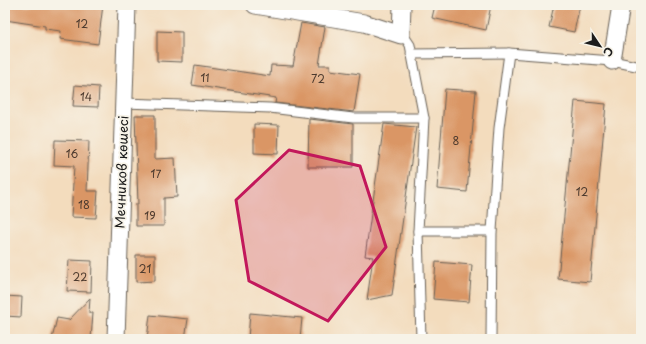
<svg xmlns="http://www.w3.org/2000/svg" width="646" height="344" viewBox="0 0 646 344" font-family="'Playpen Sans',sans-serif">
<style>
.building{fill:#da9665}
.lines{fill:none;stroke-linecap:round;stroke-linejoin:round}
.service-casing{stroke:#675f54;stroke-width:11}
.minor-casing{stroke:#675f54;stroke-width:19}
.service{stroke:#fff;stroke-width:9}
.minor{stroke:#fff;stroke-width:17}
.marked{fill:#c2185b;fill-opacity:0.2;stroke:#c2185b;stroke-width:3;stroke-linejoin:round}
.labels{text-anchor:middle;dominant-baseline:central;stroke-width:3.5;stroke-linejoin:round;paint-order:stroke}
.number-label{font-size:11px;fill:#4c3a2e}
.street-label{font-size:13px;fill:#1c1c1c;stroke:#f7f3e8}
</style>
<rect width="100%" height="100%" fill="#f7f3e8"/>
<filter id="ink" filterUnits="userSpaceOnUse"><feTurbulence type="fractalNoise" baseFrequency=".025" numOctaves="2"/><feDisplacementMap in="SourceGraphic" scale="8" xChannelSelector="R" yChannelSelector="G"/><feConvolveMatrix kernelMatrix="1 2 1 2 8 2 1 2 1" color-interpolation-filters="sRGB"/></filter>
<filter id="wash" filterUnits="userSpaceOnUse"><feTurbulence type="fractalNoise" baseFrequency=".012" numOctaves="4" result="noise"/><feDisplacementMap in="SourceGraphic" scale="16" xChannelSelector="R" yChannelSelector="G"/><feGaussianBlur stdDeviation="0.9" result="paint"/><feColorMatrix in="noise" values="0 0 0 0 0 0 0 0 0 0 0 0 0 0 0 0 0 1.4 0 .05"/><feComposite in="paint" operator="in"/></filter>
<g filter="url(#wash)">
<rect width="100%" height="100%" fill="#f3dcbd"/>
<g id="blocks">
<g class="building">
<path d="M 5,5 L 103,5 L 98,44 L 60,39 L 61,31 L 45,29 L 45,26 L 5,20 Z"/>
<path d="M 435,5 L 491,5 L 486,30 L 432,18 Z"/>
<path d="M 554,5 L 580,5 L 574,32 L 549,27 Z"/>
<path d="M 301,23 L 325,27 L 319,65 L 330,65 L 330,70 L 360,74 L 354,112 L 275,103 L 276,98 L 192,85 L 195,65 L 270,76 L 271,65 L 293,66 Z"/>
<path d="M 157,31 L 182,32 L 182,62 L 157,61 Z"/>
<path d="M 75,85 L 99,87 L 98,107 L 73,106 Z"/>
<path d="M 445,89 L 476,91 L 467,192 L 437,189 Z"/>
<path d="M 575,101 L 606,104 L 590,282 L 558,279 Z"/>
<path d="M 135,115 L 155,115 L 155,159 L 175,158 L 177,197 L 164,198 L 164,226 L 136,226 L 136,204 L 138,204 Z"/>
<path d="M 309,119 L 353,124 L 353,167 L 308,167 Z"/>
<path d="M 254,124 L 279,125 L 278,154 L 254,153 Z"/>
<path d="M 384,124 L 416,127 L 392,295 L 367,300 L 373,257 L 365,256 Z"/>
<path d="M 55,140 L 89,141 L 87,191 L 98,191 L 96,218 L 71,217 L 74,166 L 54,165 Z"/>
<path d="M 136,255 L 155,255 L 155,281 L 136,282 Z"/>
<path d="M 69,260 L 92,261 L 91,292 L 67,291 Z"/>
<path d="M 436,262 L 472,265 L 469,302 L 433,299 Z"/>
<path d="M 5,296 L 22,297 L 21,317 L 5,316 Z"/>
<path d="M 90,298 L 89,313 L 93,313 L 91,339 L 52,339 L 57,318 L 69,320 Z"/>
<path d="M 250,313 L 302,318 L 300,339 L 248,339 Z"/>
<path d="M 150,315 L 188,319 L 185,339 L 147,339 Z"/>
</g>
</g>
</g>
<g filter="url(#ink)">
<use href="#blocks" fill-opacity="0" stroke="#675f54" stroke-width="1"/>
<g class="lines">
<g class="service-casing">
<g id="service">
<path d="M 401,35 L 406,39 L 410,45 L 424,118 L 418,231 L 421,339"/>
<path d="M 411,54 L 509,53"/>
<path d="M 124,103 L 270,108 L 353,118 L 424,118"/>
<path d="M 418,231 L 492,231 L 499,128 L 509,53 L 612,61 L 641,67"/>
<path d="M 491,339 L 492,231"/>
</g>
</g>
<g class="minor-casing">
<g id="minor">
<path d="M 255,5 L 364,23 L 401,35 L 402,5"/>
<path d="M 612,61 L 621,5"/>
<path d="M 116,339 L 127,5"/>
</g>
</g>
<use href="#service" class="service"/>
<use href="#minor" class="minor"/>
</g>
</g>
<path class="marked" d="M 289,150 L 360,166 L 386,247 L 328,321 L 249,281 L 236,200 Z"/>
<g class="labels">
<g class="number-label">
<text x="82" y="23">12</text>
<text x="205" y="77">11</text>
<text x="318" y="78">72</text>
<text x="86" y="96">14</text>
<text x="456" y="140">8</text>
<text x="72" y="153">16</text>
<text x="156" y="173">17</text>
<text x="582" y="191">12</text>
<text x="84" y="204">18</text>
<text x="150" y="215">19</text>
<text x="145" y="268">21</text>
<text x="80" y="276">22</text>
</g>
<g class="street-label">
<text transform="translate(121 172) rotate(-88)">Мечников көшесі</text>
</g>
</g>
<rect width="646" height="344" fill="none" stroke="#f7f3e8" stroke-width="20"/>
<g transform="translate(600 46) rotate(125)" stroke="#f7f3e8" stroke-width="3" paint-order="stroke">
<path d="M0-3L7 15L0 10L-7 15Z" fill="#1c1c1c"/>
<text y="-6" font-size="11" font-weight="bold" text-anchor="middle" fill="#1c1c1c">С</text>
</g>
</svg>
